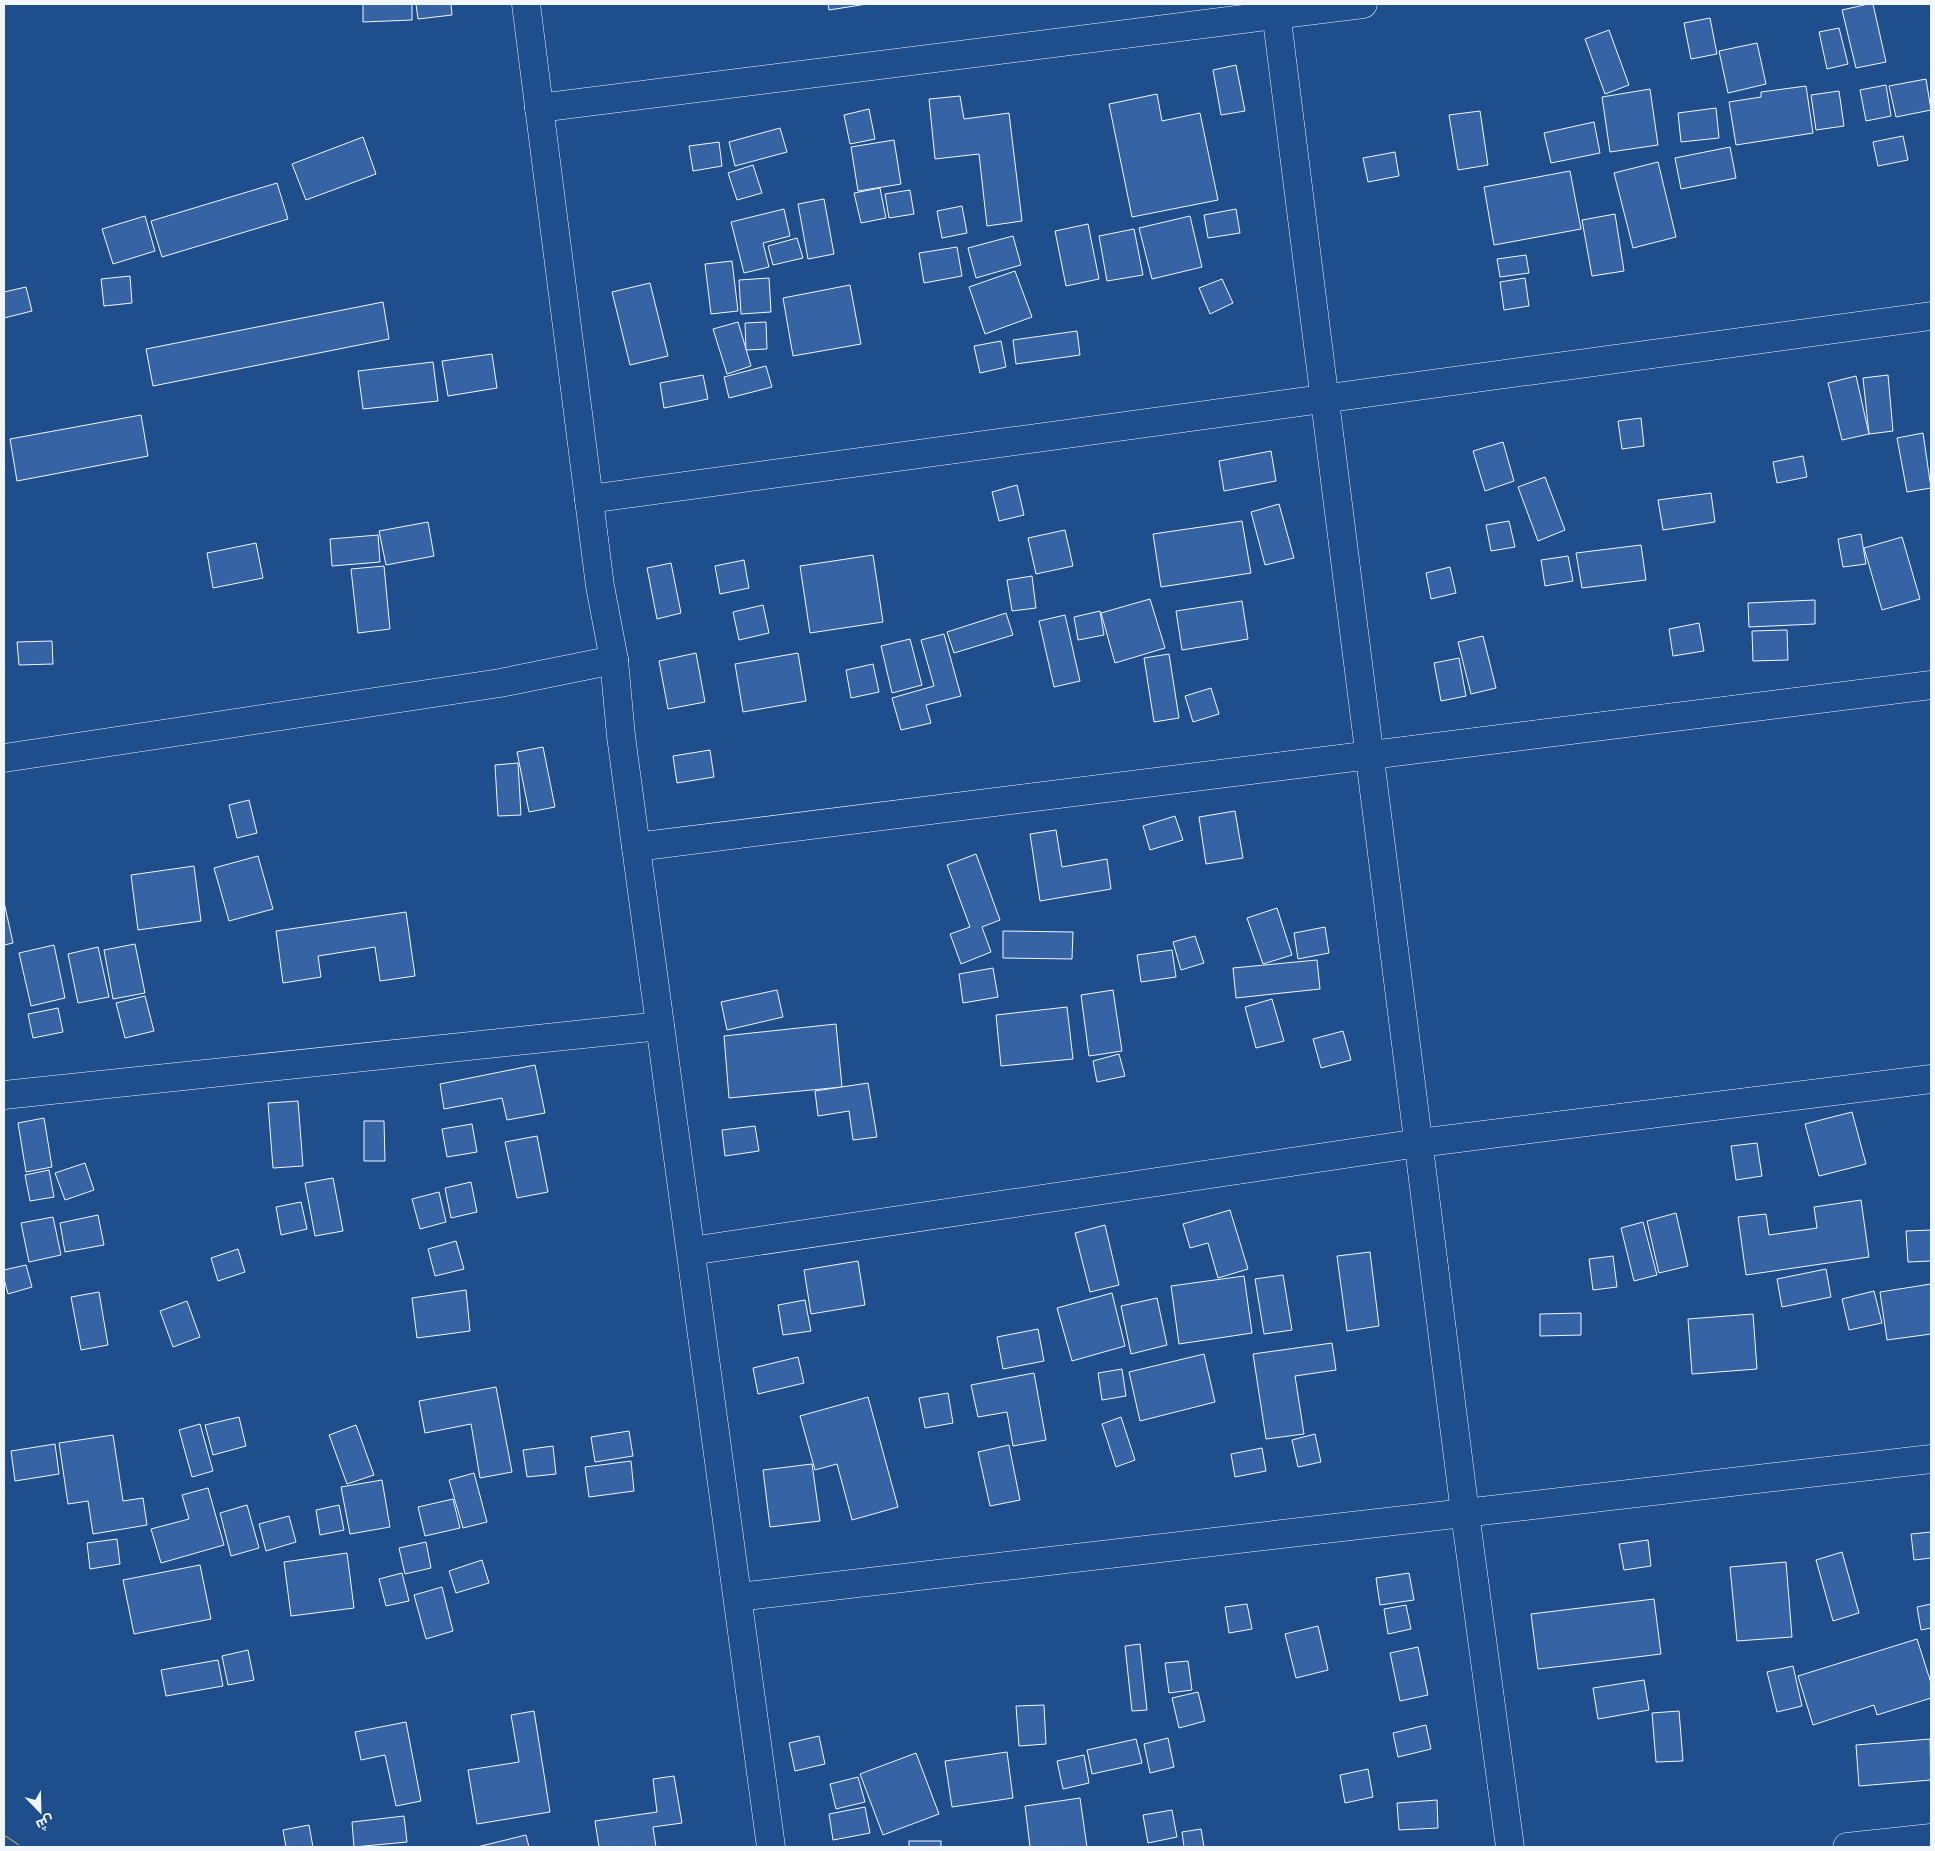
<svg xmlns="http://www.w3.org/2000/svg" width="1935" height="1851" viewBox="0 0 1935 1851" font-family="'Playfair Display',Cairo,serif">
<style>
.building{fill:#3563a3;stroke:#f2f6ff}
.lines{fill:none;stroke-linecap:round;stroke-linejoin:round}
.minor-casing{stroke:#f2f6ff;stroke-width:29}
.minor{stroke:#1f4e8c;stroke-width:28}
.power{stroke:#ffb74d;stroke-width:1;stroke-dasharray:18 4 2.5 4;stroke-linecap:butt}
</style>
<rect width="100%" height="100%" fill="#1f4e8c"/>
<g class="building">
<path d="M 363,4 L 412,4 L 412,20 L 363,22 Z"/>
<path d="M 416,4 L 451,4 L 452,15 L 418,19 Z"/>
<path d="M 828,4 L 867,4 L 829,10 Z"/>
<path d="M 1868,4 L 1873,4 L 1886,62 L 1856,68 L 1842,10 Z"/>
<path d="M 1710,18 L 1717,54 L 1691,59 L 1684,23 Z"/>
<path d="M 1839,28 L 1848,64 L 1827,69 L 1819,32 Z"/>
<path d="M 1609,30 L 1629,85 L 1605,94 L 1585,39 Z"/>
<path d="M 1757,43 L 1766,84 L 1728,93 L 1719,51 Z"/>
<path d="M 1236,65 L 1245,111 L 1221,115 L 1213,70 Z"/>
<path d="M 1926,79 L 1931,110 L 1896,117 L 1889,86 Z"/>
<path d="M 1886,85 L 1891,116 L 1866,121 L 1860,90 Z"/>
<path d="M 1806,86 L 1813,133 L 1736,145 L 1729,102 L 1761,97 L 1761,92 Z"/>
<path d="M 1650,89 L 1658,145 L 1610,152 L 1602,97 Z"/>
<path d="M 1839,91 L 1844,126 L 1816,130 L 1811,95 Z"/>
<path d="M 1157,94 L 1162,121 L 1200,113 L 1218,200 L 1132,217 L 1109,104 Z"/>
<path d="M 960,96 L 964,119 L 1009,113 L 1022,221 L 987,226 L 979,154 L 935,159 L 929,99 Z"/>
<path d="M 1716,108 L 1719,138 L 1681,142 L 1678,113 Z"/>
<path d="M 869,109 L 875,139 L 850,144 L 844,115 Z"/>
<path d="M 1480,111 L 1488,165 L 1458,170 L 1449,115 Z"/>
<path d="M 1594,122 L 1600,153 L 1551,163 L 1544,133 Z"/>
<path d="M 780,128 L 787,152 L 735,166 L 729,142 Z"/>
<path d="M 1903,136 L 1908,160 L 1878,166 L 1873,142 Z"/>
<path d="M 363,137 L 376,174 L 306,200 L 292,164 Z"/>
<path d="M 894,140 L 901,184 L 858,191 L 851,147 Z"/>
<path d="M 719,142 L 722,166 L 693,171 L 689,146 Z"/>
<path d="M 1730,147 L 1736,178 L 1681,189 L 1675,158 Z"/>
<path d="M 1395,152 L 1399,176 L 1368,182 L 1363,158 Z"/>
<path d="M 1658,162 L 1676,237 L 1633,248 L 1614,173 Z"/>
<path d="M 753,165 L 762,193 L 737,200 L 728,173 Z"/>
<path d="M 1570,171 L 1581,229 L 1494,245 L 1484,187 Z"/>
<path d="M 277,183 L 288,219 L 162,257 L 151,221 Z"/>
<path d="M 880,188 L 886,218 L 861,223 L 854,193 Z"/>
<path d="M 910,190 L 914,214 L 889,218 L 885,194 Z"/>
<path d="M 824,199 L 834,254 L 808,259 L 798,204 Z"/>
<path d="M 962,206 L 967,233 L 942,238 L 937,211 Z"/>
<path d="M 784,209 L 790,236 L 763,243 L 769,267 L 744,273 L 731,222 Z"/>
<path d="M 1236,209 L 1240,233 L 1208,238 L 1204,215 Z"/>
<path d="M 1615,214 L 1624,271 L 1592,276 L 1582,220 Z"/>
<path d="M 145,216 L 155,251 L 113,264 L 102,229 Z"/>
<path d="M 1190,216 L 1202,267 L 1152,279 L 1139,228 Z"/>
<path d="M 1088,224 L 1099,279 L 1066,286 L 1055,231 Z"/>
<path d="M 1134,229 L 1143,275 L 1107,281 L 1099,236 Z"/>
<path d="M 1013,236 L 1021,265 L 976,278 L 968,248 Z"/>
<path d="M 797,238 L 803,258 L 773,265 L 768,246 Z"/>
<path d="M 957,247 L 962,276 L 924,283 L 919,253 Z"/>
<path d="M 1526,255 L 1529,273 L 1500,277 L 1497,259 Z"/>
<path d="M 732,261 L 738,311 L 711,314 L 705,264 Z"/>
<path d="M 1015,271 L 1032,317 L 985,334 L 969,287 Z"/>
<path d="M 130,276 L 132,303 L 104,306 L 101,279 Z"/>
<path d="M 769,278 L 771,312 L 741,314 L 739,280 Z"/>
<path d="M 1525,278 L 1529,306 L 1504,310 L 1500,282 Z"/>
<path d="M 1222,279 L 1233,303 L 1210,314 L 1199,288 Z"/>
<path d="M 650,283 L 668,356 L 630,365 L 612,292 Z"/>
<path d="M 850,285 L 861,344 L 793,356 L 783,298 Z"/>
<path d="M 26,287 L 32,311 L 4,318 L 4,292 Z"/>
<path d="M 383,302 L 389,339 L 153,386 L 146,349 Z"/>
<path d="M 738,322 L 751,366 L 727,374 L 713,329 Z"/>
<path d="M 766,322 L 767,349 L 746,350 L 745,323 Z"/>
<path d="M 1077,331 L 1080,355 L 1016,364 L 1013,340 Z"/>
<path d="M 1001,341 L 1006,367 L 980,373 L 974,346 Z"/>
<path d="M 492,354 L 497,388 L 448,396 L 442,361 Z"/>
<path d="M 433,362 L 438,401 L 363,409 L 358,371 Z"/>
<path d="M 766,366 L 772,387 L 729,398 L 724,377 Z"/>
<path d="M 703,375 L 708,399 L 664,408 L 660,383 Z"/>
<path d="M 1888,375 L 1893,431 L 1869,434 L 1863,378 Z"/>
<path d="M 1856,376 L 1869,434 L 1842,440 L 1828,383 Z"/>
<path d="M 141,415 L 148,456 L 17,481 L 10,439 Z"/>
<path d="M 1641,418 L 1644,446 L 1622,449 L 1618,421 Z"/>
<path d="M 1923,433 L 1931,488 L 1907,492 L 1897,438 Z"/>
<path d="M 1503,442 L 1514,481 L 1485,491 L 1473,451 Z"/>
<path d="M 1271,451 L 1276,481 L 1224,491 L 1219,461 Z"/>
<path d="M 1803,456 L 1807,477 L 1777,483 L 1773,462 Z"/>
<path d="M 1545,477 L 1565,530 L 1538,541 L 1518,487 Z"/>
<path d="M 1017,485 L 1024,515 L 999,521 L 992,492 Z"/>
<path d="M 1711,493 L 1715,522 L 1663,530 L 1658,500 Z"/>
<path d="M 1279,504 L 1294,558 L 1265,565 L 1251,512 Z"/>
<path d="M 1242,521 L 1251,573 L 1161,587 L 1153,534 Z"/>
<path d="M 1509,521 L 1515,547 L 1491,551 L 1486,525 Z"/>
<path d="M 428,522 L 434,556 L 386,565 L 379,531 Z"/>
<path d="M 1065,530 L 1073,566 L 1036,574 L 1028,538 Z"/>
<path d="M 1861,534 L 1866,564 L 1843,567 L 1838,539 Z"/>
<path d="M 378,535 L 380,562 L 332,566 L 330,539 Z"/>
<path d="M 1902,537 L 1920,599 L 1882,610 L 1864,548 Z"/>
<path d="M 256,543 L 263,578 L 213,588 L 207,553 Z"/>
<path d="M 1641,545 L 1646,580 L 1582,588 L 1576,553 Z"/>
<path d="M 873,555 L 883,622 L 810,633 L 800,566 Z"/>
<path d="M 1568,556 L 1573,581 L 1545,586 L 1541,560 Z"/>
<path d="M 744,560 L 749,588 L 720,594 L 715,566 Z"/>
<path d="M 671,563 L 681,613 L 657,619 L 647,568 Z"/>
<path d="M 384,566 L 390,629 L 358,633 L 351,569 Z"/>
<path d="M 1450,567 L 1456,593 L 1431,599 L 1426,573 Z"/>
<path d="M 1032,576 L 1036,608 L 1012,611 L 1007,580 Z"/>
<path d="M 1150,599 L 1165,648 L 1115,663 L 1101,613 Z"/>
<path d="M 1815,600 L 1815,624 L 1749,627 L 1748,603 Z"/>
<path d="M 1242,601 L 1248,639 L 1182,650 L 1176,611 Z"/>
<path d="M 763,605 L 769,633 L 739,640 L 733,612 Z"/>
<path d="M 1100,611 L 1104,635 L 1078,640 L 1074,617 Z"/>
<path d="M 1006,613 L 1013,635 L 954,653 L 947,632 Z"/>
<path d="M 1065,615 L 1080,681 L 1054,687 L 1039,621 Z"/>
<path d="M 1699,623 L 1704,651 L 1673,656 L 1669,629 Z"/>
<path d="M 1787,630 L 1788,660 L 1753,661 L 1752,631 Z"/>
<path d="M 944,634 L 961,696 L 926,705 L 931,723 L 901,730 L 892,698 L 934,686 L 921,640 Z"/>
<path d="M 1483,636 L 1496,688 L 1471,694 L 1458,642 Z"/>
<path d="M 910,639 L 922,685 L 892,693 L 881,646 Z"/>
<path d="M 52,641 L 53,664 L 19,665 L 17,642 Z"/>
<path d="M 696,653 L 705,702 L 668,709 L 659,661 Z"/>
<path d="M 798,653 L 806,701 L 743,712 L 735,664 Z"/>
<path d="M 1169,654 L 1179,718 L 1154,722 L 1144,658 Z"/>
<path d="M 1459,658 L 1466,696 L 1441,701 L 1434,663 Z"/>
<path d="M 873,664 L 879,692 L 851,698 L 846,670 Z"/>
<path d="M 1211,688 L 1219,714 L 1193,722 L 1185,696 Z"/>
<path d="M 543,747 L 555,807 L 529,812 L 517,752 Z"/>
<path d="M 710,750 L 714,777 L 677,783 L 673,756 Z"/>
<path d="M 518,763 L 521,815 L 498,816 L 495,765 Z"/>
<path d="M 249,800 L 257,833 L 237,838 L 229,805 Z"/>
<path d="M 1235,811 L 1243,858 L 1206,864 L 1199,817 Z"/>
<path d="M 1175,816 L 1183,840 L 1150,850 L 1143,826 Z"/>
<path d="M 1056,830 L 1062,867 L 1107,859 L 1111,889 L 1040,901 L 1030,834 Z"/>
<path d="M 976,854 L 1000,920 L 982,927 L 991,952 L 961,964 L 950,934 L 970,927 L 947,865 Z"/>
<path d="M 258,856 L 273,909 L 229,921 L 214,868 Z"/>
<path d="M 194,866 L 201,921 L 138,930 L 131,875 Z"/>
<path d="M 4,902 L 13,943 L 4,945 Z"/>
<path d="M 1277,908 L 1292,955 L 1263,964 L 1247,918 Z"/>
<path d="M 406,912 L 415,976 L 380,981 L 375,947 L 318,956 L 321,977 L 283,983 L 276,931 Z"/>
<path d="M 1325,927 L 1329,953 L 1298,959 L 1294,933 Z"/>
<path d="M 1003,931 L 1073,932 L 1072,959 L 1003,958 Z"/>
<path d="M 1195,936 L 1204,963 L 1181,970 L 1173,942 Z"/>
<path d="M 135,944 L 145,993 L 113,999 L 104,950 Z"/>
<path d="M 54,945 L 65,998 L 31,1006 L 19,953 Z"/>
<path d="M 98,947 L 109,997 L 78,1003 L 68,954 Z"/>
<path d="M 1172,950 L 1176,977 L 1141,982 L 1137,955 Z"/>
<path d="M 1317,960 L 1320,989 L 1236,998 L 1233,968 Z"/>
<path d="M 993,968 L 998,997 L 963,1003 L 959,974 Z"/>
<path d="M 777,990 L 783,1017 L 727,1030 L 721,1002 Z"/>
<path d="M 1113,990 L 1122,1051 L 1089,1056 L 1081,995 Z"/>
<path d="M 145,996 L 154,1031 L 125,1038 L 116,1003 Z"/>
<path d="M 1272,999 L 1284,1041 L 1256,1048 L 1245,1007 Z"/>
<path d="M 1067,1007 L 1073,1059 L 1001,1066 L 996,1015 Z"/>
<path d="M 58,1008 L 63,1032 L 33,1038 L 28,1014 Z"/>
<path d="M 836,1024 L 842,1087 L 729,1098 L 724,1036 Z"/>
<path d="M 1343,1031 L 1351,1060 L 1321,1068 L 1313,1039 Z"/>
<path d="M 1119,1054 L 1125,1076 L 1097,1082 L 1093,1061 Z"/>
<path d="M 535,1065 L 545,1113 L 507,1120 L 502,1098 L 444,1109 L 440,1084 Z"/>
<path d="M 868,1083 L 877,1137 L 853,1140 L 849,1111 L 818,1116 L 815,1091 Z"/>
<path d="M 298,1101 L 303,1166 L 273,1168 L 268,1103 Z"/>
<path d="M 1852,1112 L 1866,1164 L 1819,1176 L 1805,1124 Z"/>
<path d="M 44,1118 L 52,1167 L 26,1172 L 18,1123 Z"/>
<path d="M 364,1121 L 384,1121 L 385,1161 L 364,1161 Z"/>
<path d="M 472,1124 L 477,1152 L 447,1157 L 442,1129 Z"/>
<path d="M 755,1126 L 759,1151 L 725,1156 L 722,1130 Z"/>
<path d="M 537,1136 L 548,1192 L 517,1198 L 505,1142 Z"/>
<path d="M 1757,1143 L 1762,1176 L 1736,1180 L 1731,1146 Z"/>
<path d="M 85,1163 L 94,1190 L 65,1200 L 55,1173 Z"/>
<path d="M 49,1170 L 54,1197 L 30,1201 L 25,1175 Z"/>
<path d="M 333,1178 L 343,1231 L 315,1236 L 305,1183 Z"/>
<path d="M 471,1182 L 477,1212 L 451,1218 L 445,1188 Z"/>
<path d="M 439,1192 L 446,1222 L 420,1229 L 412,1199 Z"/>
<path d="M 1861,1200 L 1869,1257 L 1746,1275 L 1738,1217 L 1766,1214 L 1769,1235 L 1817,1228 L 1814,1207 Z"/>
<path d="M 301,1202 L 307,1229 L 281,1235 L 276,1207 Z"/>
<path d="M 1230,1210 L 1248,1269 L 1218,1278 L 1208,1243 L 1190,1248 L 1183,1224 Z"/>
<path d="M 1676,1213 L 1688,1266 L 1659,1273 L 1647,1221 Z"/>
<path d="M 98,1215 L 104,1245 L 65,1252 L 60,1223 Z"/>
<path d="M 53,1217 L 61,1255 L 29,1262 L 21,1223 Z"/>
<path d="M 1643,1222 L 1657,1275 L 1634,1281 L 1621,1228 Z"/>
<path d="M 1105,1225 L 1119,1285 L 1090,1292 L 1075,1233 Z"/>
<path d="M 1931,1230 L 1931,1261 L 1908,1262 L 1906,1231 Z"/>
<path d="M 456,1241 L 464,1269 L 435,1276 L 428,1249 Z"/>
<path d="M 238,1249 L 245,1272 L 218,1281 L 211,1258 Z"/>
<path d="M 1370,1252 L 1379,1326 L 1347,1331 L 1337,1256 Z"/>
<path d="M 1613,1256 L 1617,1287 L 1593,1290 L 1589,1259 Z"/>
<path d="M 858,1261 L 865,1305 L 811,1314 L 804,1270 Z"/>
<path d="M 26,1265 L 32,1287 L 8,1294 L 4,1279 L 4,1270 Z"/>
<path d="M 1826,1269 L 1831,1297 L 1782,1307 L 1777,1279 Z"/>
<path d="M 1283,1275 L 1292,1330 L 1264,1334 L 1255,1279 Z"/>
<path d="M 1244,1276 L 1252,1333 L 1179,1344 L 1171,1286 Z"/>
<path d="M 1931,1284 L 1931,1334 L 1887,1340 L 1880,1292 Z"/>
<path d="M 466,1290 L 470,1331 L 417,1338 L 412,1298 Z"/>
<path d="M 1874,1291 L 1882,1323 L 1849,1330 L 1842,1299 Z"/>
<path d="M 99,1292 L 108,1345 L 81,1350 L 71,1297 Z"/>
<path d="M 1112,1293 L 1125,1346 L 1072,1361 L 1057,1308 Z"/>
<path d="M 1157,1298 L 1167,1345 L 1131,1354 L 1121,1306 Z"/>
<path d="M 805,1300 L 811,1331 L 783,1335 L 778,1305 Z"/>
<path d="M 187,1301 L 200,1337 L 173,1347 L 160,1311 Z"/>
<path d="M 1581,1313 L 1581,1335 L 1540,1336 L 1540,1314 Z"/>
<path d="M 1753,1314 L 1757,1369 L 1692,1374 L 1688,1319 Z"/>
<path d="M 1038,1329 L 1044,1361 L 1003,1369 L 997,1337 Z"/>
<path d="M 1332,1343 L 1336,1370 L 1295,1376 L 1304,1434 L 1266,1439 L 1253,1354 Z"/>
<path d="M 1204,1354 L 1215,1402 L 1140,1421 L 1129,1372 Z"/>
<path d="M 798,1357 L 804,1383 L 758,1394 L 753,1368 Z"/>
<path d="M 1122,1369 L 1126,1396 L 1102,1400 L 1098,1373 Z"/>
<path d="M 1034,1373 L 1046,1440 L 1013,1446 L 1007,1412 L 978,1417 L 971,1385 Z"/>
<path d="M 496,1387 L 512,1472 L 480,1478 L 471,1424 L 425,1433 L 419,1401 Z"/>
<path d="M 948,1393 L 953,1423 L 925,1428 L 919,1398 Z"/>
<path d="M 868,1397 L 898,1507 L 852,1520 L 837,1464 L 815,1470 L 800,1416 Z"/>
<path d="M 239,1417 L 246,1446 L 213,1455 L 205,1425 Z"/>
<path d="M 1121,1417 L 1135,1460 L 1116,1467 L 1102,1424 Z"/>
<path d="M 200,1424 L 213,1471 L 192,1477 L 179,1430 Z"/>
<path d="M 356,1425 L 374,1475 L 347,1484 L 329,1435 Z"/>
<path d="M 629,1431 L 633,1456 L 595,1462 L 591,1437 Z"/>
<path d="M 1315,1434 L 1321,1462 L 1298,1467 L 1292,1440 Z"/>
<path d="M 113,1435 L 123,1501 L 143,1498 L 147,1525 L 93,1534 L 88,1501 L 68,1504 L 59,1443 Z"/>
<path d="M 55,1444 L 59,1474 L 15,1481 L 11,1451 Z"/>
<path d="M 1009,1445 L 1020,1500 L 990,1506 L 978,1452 Z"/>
<path d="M 553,1446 L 556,1474 L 527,1477 L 523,1450 Z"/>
<path d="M 1262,1448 L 1266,1471 L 1235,1477 L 1231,1454 Z"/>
<path d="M 631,1461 L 634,1491 L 589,1497 L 585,1467 Z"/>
<path d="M 812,1464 L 820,1521 L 770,1527 L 763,1470 Z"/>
<path d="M 474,1473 L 487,1522 L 463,1528 L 449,1480 Z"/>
<path d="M 382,1480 L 390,1527 L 350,1534 L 341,1487 Z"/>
<path d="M 208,1488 L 224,1545 L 161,1563 L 151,1529 L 189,1519 L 182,1495 Z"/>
<path d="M 453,1499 L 460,1528 L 425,1536 L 418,1507 Z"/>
<path d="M 247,1505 L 259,1548 L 231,1556 L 220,1513 Z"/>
<path d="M 339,1505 L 344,1530 L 320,1535 L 316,1510 Z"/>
<path d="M 289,1516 L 296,1542 L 266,1551 L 259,1524 Z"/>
<path d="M 1931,1532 L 1931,1558 L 1914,1560 L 1911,1534 Z"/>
<path d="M 117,1539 L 120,1564 L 90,1569 L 87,1543 Z"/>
<path d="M 1648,1540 L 1651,1566 L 1624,1570 L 1619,1544 Z"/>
<path d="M 426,1542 L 431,1568 L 405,1574 L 399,1548 Z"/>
<path d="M 1842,1552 L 1859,1613 L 1833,1621 L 1816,1560 Z"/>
<path d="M 347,1553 L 354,1608 L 291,1616 L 284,1562 Z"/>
<path d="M 482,1560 L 489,1583 L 456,1593 L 449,1571 Z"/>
<path d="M 1786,1562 L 1792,1637 L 1737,1641 L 1730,1567 Z"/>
<path d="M 200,1565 L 211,1619 L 134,1634 L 123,1580 Z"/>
<path d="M 402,1573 L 409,1601 L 386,1606 L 379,1579 Z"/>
<path d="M 1409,1573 L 1414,1600 L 1380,1605 L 1376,1578 Z"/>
<path d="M 442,1587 L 453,1631 L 426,1639 L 414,1595 Z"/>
<path d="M 1654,1599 L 1661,1654 L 1538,1669 L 1531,1614 Z"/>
<path d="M 1247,1604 L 1252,1629 L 1229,1633 L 1225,1607 Z"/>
<path d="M 1931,1604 L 1931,1628 L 1921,1630 L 1917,1607 Z"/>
<path d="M 1406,1605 L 1411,1629 L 1388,1634 L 1384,1609 Z"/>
<path d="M 1318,1626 L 1328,1670 L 1296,1678 L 1285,1634 Z"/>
<path d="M 1917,1639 L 1931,1683 L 1931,1698 L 1877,1715 L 1874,1705 L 1813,1725 L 1798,1676 Z"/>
<path d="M 1140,1644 L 1147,1710 L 1132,1711 L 1125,1646 Z"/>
<path d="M 1418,1647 L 1428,1695 L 1400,1701 L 1390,1653 Z"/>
<path d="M 248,1650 L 254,1680 L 228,1685 L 222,1656 Z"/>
<path d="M 218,1660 L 223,1686 L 166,1696 L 161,1670 Z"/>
<path d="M 1188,1661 L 1192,1690 L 1169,1693 L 1165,1663 Z"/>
<path d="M 1793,1666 L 1802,1706 L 1777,1712 L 1767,1672 Z"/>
<path d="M 1644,1680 L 1649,1710 L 1598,1719 L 1593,1688 Z"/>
<path d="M 1198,1692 L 1205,1721 L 1179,1728 L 1172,1698 Z"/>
<path d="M 1044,1705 L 1046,1744 L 1019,1746 L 1016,1706 Z"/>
<path d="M 534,1711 L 550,1812 L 477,1824 L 468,1770 L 519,1762 L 511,1715 Z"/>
<path d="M 1679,1711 L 1683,1761 L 1656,1762 L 1652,1713 Z"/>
<path d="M 406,1722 L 421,1801 L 396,1806 L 385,1755 L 361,1760 L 355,1732 Z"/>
<path d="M 1426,1725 L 1431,1749 L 1398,1757 L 1393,1733 Z"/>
<path d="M 819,1736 L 825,1764 L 795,1771 L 789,1743 Z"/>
<path d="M 1168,1738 L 1174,1767 L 1150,1773 L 1144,1744 Z"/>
<path d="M 1136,1739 L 1142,1763 L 1092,1774 L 1087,1750 Z"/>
<path d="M 1930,1739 L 1931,1780 L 1859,1786 L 1856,1745 Z"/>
<path d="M 1007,1752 L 1013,1798 L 952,1807 L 945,1761 Z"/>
<path d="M 916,1753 L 939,1814 L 883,1835 L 860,1774 Z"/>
<path d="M 1084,1755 L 1089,1783 L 1063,1789 L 1057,1761 Z"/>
<path d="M 1368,1769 L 1373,1797 L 1345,1803 L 1340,1775 Z"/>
<path d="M 674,1776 L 682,1823 L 653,1827 L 656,1847 L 599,1847 L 595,1821 L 657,1812 L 653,1779 Z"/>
<path d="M 858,1777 L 865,1802 L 836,1809 L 830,1784 Z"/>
<path d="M 1080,1798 L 1087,1847 L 1030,1847 L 1025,1806 Z"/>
<path d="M 1437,1800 L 1438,1828 L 1399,1830 L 1397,1803 Z"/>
<path d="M 865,1807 L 870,1833 L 833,1840 L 829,1814 Z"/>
<path d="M 1172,1810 L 1177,1837 L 1148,1843 L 1143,1815 Z"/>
<path d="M 404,1816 L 407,1842 L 354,1847 L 352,1822 Z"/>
<path d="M 309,1825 L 313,1847 L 286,1847 L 283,1830 Z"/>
<path d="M 1201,1829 L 1204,1847 L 1184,1847 L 1182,1832 Z"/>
<path d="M 526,1835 L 529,1847 L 477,1847 Z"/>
<rect x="909" y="1841" width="32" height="6"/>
</g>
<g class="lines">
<g class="minor-casing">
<g id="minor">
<path d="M 1275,4 L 1465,1513 L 1510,1847"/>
<path d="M 539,108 L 1363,4"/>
<path d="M 589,499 L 1931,316"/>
<path d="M 614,660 L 621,736 L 771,1847"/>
<path d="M 4,758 L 500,683 L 614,660 L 600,586 L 526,4"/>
<path d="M 636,847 L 1931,685"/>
<path d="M 4,1095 L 660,1026"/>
<path d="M 691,1251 L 1419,1143 L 1931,1079"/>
<path d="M 738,1597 L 1931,1459"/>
<path d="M 1847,1847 L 1931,1838"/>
</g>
</g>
<use href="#minor" class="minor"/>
<path class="power" d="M 4,1835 L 22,1847"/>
</g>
<rect width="1935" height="1851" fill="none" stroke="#f2f6ff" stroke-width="10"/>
<g transform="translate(40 1811) rotate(157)" stroke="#1f4e8c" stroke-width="4" paint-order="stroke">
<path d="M0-4L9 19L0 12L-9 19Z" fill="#f2f6ff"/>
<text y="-8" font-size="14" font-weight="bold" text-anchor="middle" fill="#f2f6ff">ش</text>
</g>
</svg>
